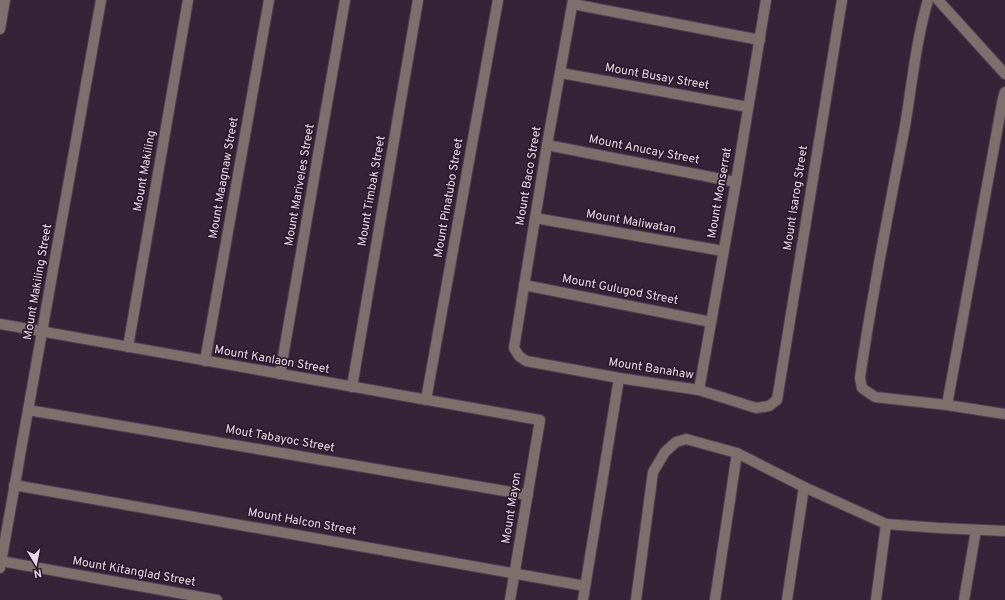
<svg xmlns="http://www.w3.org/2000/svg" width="1005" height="600" viewBox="0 0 1005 600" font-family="Overpass,sans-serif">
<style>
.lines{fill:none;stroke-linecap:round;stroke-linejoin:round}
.minor-casing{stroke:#534053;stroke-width:12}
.minor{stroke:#7f6f6c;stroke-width:10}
.labels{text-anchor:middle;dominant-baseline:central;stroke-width:3.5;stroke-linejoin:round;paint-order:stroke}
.street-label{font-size:12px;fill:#e6d9e6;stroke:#2d192d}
</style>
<rect width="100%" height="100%" fill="#372337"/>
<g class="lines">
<g class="minor-casing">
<g id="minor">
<path d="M 573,0 L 547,145 L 514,348 L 519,356 L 526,361 L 619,378 L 699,390 L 756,408 L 769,406 L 777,400 L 842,0"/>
<path d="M 928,0 C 916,41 912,84 905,126 C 889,210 872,293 860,378 L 862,388 L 875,397 L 947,405 L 1005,414"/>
<path d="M 938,0 L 1005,74"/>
<path d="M 573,4 L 760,40"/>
<path d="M 0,29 L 5,0"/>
<path d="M 561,73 L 748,107"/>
<path d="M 547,145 L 736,182"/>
<path d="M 535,218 L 723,251"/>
<path d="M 524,285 L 711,322"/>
<path d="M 0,324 L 540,420 L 510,600"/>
<path d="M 128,347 L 188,0"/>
<path d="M 205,361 L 269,0"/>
<path d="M 280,374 L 345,0"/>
<path d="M 352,387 L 418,0"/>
<path d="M 699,390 L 736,182 L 766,0"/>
<path d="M 426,400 L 498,0"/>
<path d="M 947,405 L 1003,98 L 1005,92"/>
<path d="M 28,410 L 528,495"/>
<path d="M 14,485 L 585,586"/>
<path d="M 0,561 L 217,600"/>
<path d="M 0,568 L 101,0"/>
<path d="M 583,600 L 619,378"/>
<path d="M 636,600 L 653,472 L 665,452 L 676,442 L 686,439 L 737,453 L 804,487 L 886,524 L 939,528 L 1005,531"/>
<path d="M 715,600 L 737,453"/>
<path d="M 787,600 L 804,487"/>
<path d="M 876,600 L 886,524"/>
<path d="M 964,600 L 976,530"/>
</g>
</g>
<use href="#minor" class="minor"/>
</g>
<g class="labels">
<g class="street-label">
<text transform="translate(657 77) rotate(10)">Mount Busay Street</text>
<text transform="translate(644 150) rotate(11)">Mount Anucay Street</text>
<text transform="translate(145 171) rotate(-80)">Mount Makiling</text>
<text transform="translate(529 176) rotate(-80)">Mount Baco Street</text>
<text transform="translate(224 178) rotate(-80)">Mount Maagnaw Street</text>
<text transform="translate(300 185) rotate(-80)">Mount Mariveles Street</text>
<text transform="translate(372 191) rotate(-80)">Mount Timbak Street</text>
<text transform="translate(720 193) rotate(-80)">Mount Monserrat</text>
<text transform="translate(449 198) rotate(-80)">Mount Pinatubo Street</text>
<text transform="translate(796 198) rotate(-81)">Mount Isarog Street</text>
<text transform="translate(631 222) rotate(10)">Mount Maliwatan</text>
<text transform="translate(38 282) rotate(-80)">Mount Makiling Street</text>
<text transform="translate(620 290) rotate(11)">Mount Gulugod Street</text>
<text transform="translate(272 360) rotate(10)">Mount Kanlaon Street</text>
<text transform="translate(651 369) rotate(9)">Mount Banahaw</text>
<text transform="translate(280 439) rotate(10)">Mout Tabayoc Street</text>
<text transform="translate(512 508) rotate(-81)">Mount Mayon</text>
<text transform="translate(302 522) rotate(10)">Mount Halcon Street</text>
<text transform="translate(134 572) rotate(10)">Mount Kitanglad Street</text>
</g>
</g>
<g transform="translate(36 564) rotate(170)" stroke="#2d192d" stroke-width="3" paint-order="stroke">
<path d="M0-3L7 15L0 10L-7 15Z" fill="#e6d9e6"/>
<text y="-6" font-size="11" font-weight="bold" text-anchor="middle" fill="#e6d9e6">N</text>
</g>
</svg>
